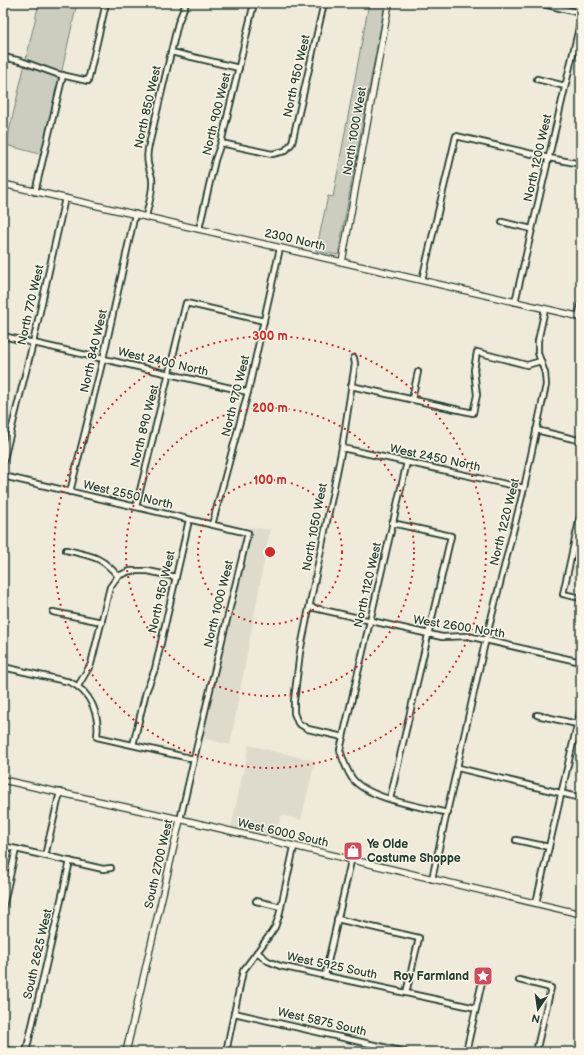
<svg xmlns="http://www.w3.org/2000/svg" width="584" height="1055" viewBox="0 0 584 1055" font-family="'Balsamiq Sans',sans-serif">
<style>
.built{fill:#dedbcc}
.green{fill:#cccdbf;stroke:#76857a}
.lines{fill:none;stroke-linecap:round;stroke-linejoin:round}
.minor-casing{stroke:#1f3d34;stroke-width:8}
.tertiary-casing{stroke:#1f3d34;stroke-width:8}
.minor{stroke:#fcf5e5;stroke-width:4.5}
.tertiary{stroke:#fcf5e5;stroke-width:5.5}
.ring{fill:none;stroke:#d62828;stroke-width:2;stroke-dasharray:2 4}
.labels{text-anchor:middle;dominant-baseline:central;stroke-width:3;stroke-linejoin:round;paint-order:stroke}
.street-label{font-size:12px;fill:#1f3d34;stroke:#fcf5e5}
.poi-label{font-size:12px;font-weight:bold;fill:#1f3d34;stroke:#fcf5e5;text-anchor:start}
.centre{fill:#d62828;stroke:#fcf5e5;stroke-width:2}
.ring-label{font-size:12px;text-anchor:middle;font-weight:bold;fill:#d62828;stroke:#fcf5e5;stroke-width:3;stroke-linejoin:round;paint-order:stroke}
</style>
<rect width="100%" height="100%" fill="#efeada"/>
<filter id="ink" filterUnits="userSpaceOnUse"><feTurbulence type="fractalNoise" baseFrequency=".025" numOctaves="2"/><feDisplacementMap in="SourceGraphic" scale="8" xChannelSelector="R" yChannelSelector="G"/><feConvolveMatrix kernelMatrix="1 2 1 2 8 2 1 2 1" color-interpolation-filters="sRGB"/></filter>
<g filter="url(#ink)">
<g class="built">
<path d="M 251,527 L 270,530 L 230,745 L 202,738 Z"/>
<path d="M 249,745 L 315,761 L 301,820 L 281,815 L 275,839 L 231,828 Z"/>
</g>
<g class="green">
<path d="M 39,3 L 77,3 L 43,155 L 6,145 Z"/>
<path d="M 369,3 L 385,3 L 338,255 L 316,251 L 328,196 L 333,197 Z"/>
</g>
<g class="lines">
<g class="minor-casing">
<g id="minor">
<path d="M 539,3 L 581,13"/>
<path d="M 171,52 L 239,68"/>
<path d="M 3,57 L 21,61 L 57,74 L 88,81 L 106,3"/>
<path d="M 537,79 L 565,86"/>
<path d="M 221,143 L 272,154 L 285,151 L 292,143 L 324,3"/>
<path d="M 35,192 L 63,75"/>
<path d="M 146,217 C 148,205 154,190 152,178 C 149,167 146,162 148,149 L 178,23 L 186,3"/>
<path d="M 502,222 L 532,229"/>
<path d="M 199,229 L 215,160 L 221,143 L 254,3"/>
<path d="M 422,280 L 456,136 L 549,158 L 581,164"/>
<path d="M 515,302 L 581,19"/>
<path d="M 578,317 L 581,305"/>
<path d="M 3,336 L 248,392"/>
<path d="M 351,386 L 473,413 L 477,395 L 474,370 L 477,352 L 527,365 L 541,361"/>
<path d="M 412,399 L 418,372"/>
<path d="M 536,430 L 578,440 L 581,439"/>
<path d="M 342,448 L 524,488"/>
<path d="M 407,462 L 340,750 C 343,760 346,769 352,778 C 367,799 423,807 448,813"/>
<path d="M 3,463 L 33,343 L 65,198"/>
<path d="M 3,476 L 248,533 L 212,681 L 180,820"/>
<path d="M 70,492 L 103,359 L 135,214"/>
<path d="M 136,507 L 186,303 L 264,321"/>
<path d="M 581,512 L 563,594 L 581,598"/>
<path d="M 212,525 L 248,392 L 280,248"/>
<path d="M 66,550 C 91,556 101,556 118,576 L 130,571 L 148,571 L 176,577"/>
<path d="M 310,607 L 442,637 L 468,636 L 581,662"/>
<path d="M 53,612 L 102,622"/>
<path d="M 3,667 L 70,682 C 91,692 100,715 97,737 L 194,759"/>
<path d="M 78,686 L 91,664 L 110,587 L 118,576"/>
<path d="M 537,715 L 577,724"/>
<path d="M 343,737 L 308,729 L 298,723 L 294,713 L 294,701 L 300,652 L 342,448 L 355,364 L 354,358"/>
<path d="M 133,745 L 146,692 L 155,669 L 189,520"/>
<path d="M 458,768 L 581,798"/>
<path d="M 390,799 L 451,536 L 392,523"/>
<path d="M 516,840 L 549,847"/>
<path d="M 3,846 L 103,869 L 111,868"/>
<path d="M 45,856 L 60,792"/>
<path d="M 432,879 L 484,647 L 524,488 L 546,385 L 545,373 L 538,353 L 538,341 L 545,309"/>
<path d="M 256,901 L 281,907"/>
<path d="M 536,903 L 581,708"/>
<path d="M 3,907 L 16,849"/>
<path d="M 337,919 L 419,938 L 406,993"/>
<path d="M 257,952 L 268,961 L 280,966 L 476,1008"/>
<path d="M 325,975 L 351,861"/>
<path d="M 519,980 L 551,988 L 536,1052"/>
<path d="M 234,1013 L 405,1052"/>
<path d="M 3,1049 L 17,1052"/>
<path d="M 26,1052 L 70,861"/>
<path d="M 226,1052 L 243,971 L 269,936 L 275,927 L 279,916 L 294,847"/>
<path d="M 466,1052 L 482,982"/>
</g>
</g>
<g class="tertiary-casing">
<g id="tertiary">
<path d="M 3,184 L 581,317"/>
<path d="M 342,262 L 389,3"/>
<path d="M 3,780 L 188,821 L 581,914"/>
<path d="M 126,1052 L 180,820"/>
</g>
</g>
<use href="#minor" class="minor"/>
<use href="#tertiary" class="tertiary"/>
</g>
</g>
<g class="ring">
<circle cx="270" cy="552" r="72"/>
<circle cx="270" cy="552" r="144"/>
<circle cx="270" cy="552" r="216"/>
</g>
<defs>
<g id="shop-square" transform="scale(1)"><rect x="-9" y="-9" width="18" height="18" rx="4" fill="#d1495b" stroke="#fcf5e5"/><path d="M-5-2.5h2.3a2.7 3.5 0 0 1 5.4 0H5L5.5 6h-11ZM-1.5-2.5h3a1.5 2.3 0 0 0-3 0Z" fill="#fff"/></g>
<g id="sight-square" transform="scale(1)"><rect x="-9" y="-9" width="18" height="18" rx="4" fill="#d1495b" stroke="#fcf5e5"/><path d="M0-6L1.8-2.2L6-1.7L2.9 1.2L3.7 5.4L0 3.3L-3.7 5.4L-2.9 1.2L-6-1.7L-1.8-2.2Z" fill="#fff"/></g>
</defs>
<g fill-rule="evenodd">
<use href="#shop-square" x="353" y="851"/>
<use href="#sight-square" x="483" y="976"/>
</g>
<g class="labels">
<g class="street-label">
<text transform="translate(297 76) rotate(-77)">North 950 West</text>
<text transform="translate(148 107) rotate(-77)">North 850 West</text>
<text transform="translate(217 114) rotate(-76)">North 900 West</text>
<text transform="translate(355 131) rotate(-80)">North 1000 West</text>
<text transform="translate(538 158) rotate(-77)">North 1200 West</text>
<text transform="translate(295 240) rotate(13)">2300 North</text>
<text transform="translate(31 305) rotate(-77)">North 770 West</text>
<text transform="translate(94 351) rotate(-77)">North 840 West</text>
<text transform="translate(163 362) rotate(13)">West 2400 North</text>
<text transform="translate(236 396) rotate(-76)">North 970 West</text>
<text transform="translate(145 426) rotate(-76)">North 890 West</text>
<text transform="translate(435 458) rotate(12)">West 2450 North</text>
<text transform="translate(128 495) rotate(13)">West 2550 North</text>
<text transform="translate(505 522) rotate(-76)">North 1220 West</text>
<text transform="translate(315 527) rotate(-79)">North 1050 West</text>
<text transform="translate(368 585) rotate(-77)">North 1120 West</text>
<text transform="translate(162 592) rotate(-77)">North 950 West</text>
<text transform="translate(219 604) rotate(-76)">North 1000 West</text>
<text transform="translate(459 627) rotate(9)">West 2600 North</text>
<text transform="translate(283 833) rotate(13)">West 6000 South</text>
<text transform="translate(159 864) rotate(-77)">South 2700 West</text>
<text transform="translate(38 954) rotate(-77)">South 2625 West</text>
<text transform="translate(332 966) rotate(12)">West 5925 South</text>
<text transform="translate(322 1022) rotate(13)">West 5875 South</text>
</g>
<g class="poi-label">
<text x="367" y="844">Ye Olde<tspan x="367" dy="14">Costume Shoppe</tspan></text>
<text x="469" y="976" text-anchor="end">Roy Farmland</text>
</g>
</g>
<circle cx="270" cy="552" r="6" class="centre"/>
<g class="ring-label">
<text x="270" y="340">300 m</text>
<text x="270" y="412">200 m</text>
<text x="270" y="484">100 m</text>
</g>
<rect width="584" height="1055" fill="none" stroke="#fcf5e5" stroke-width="16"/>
<rect x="8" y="8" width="568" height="1039" fill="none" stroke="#1f3d34" stroke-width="1.5" filter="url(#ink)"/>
<g transform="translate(538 1009) rotate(193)" stroke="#fcf5e5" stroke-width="3" paint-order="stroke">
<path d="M0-3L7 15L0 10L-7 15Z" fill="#1f3d34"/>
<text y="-6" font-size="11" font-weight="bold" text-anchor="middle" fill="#1f3d34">N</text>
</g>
</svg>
